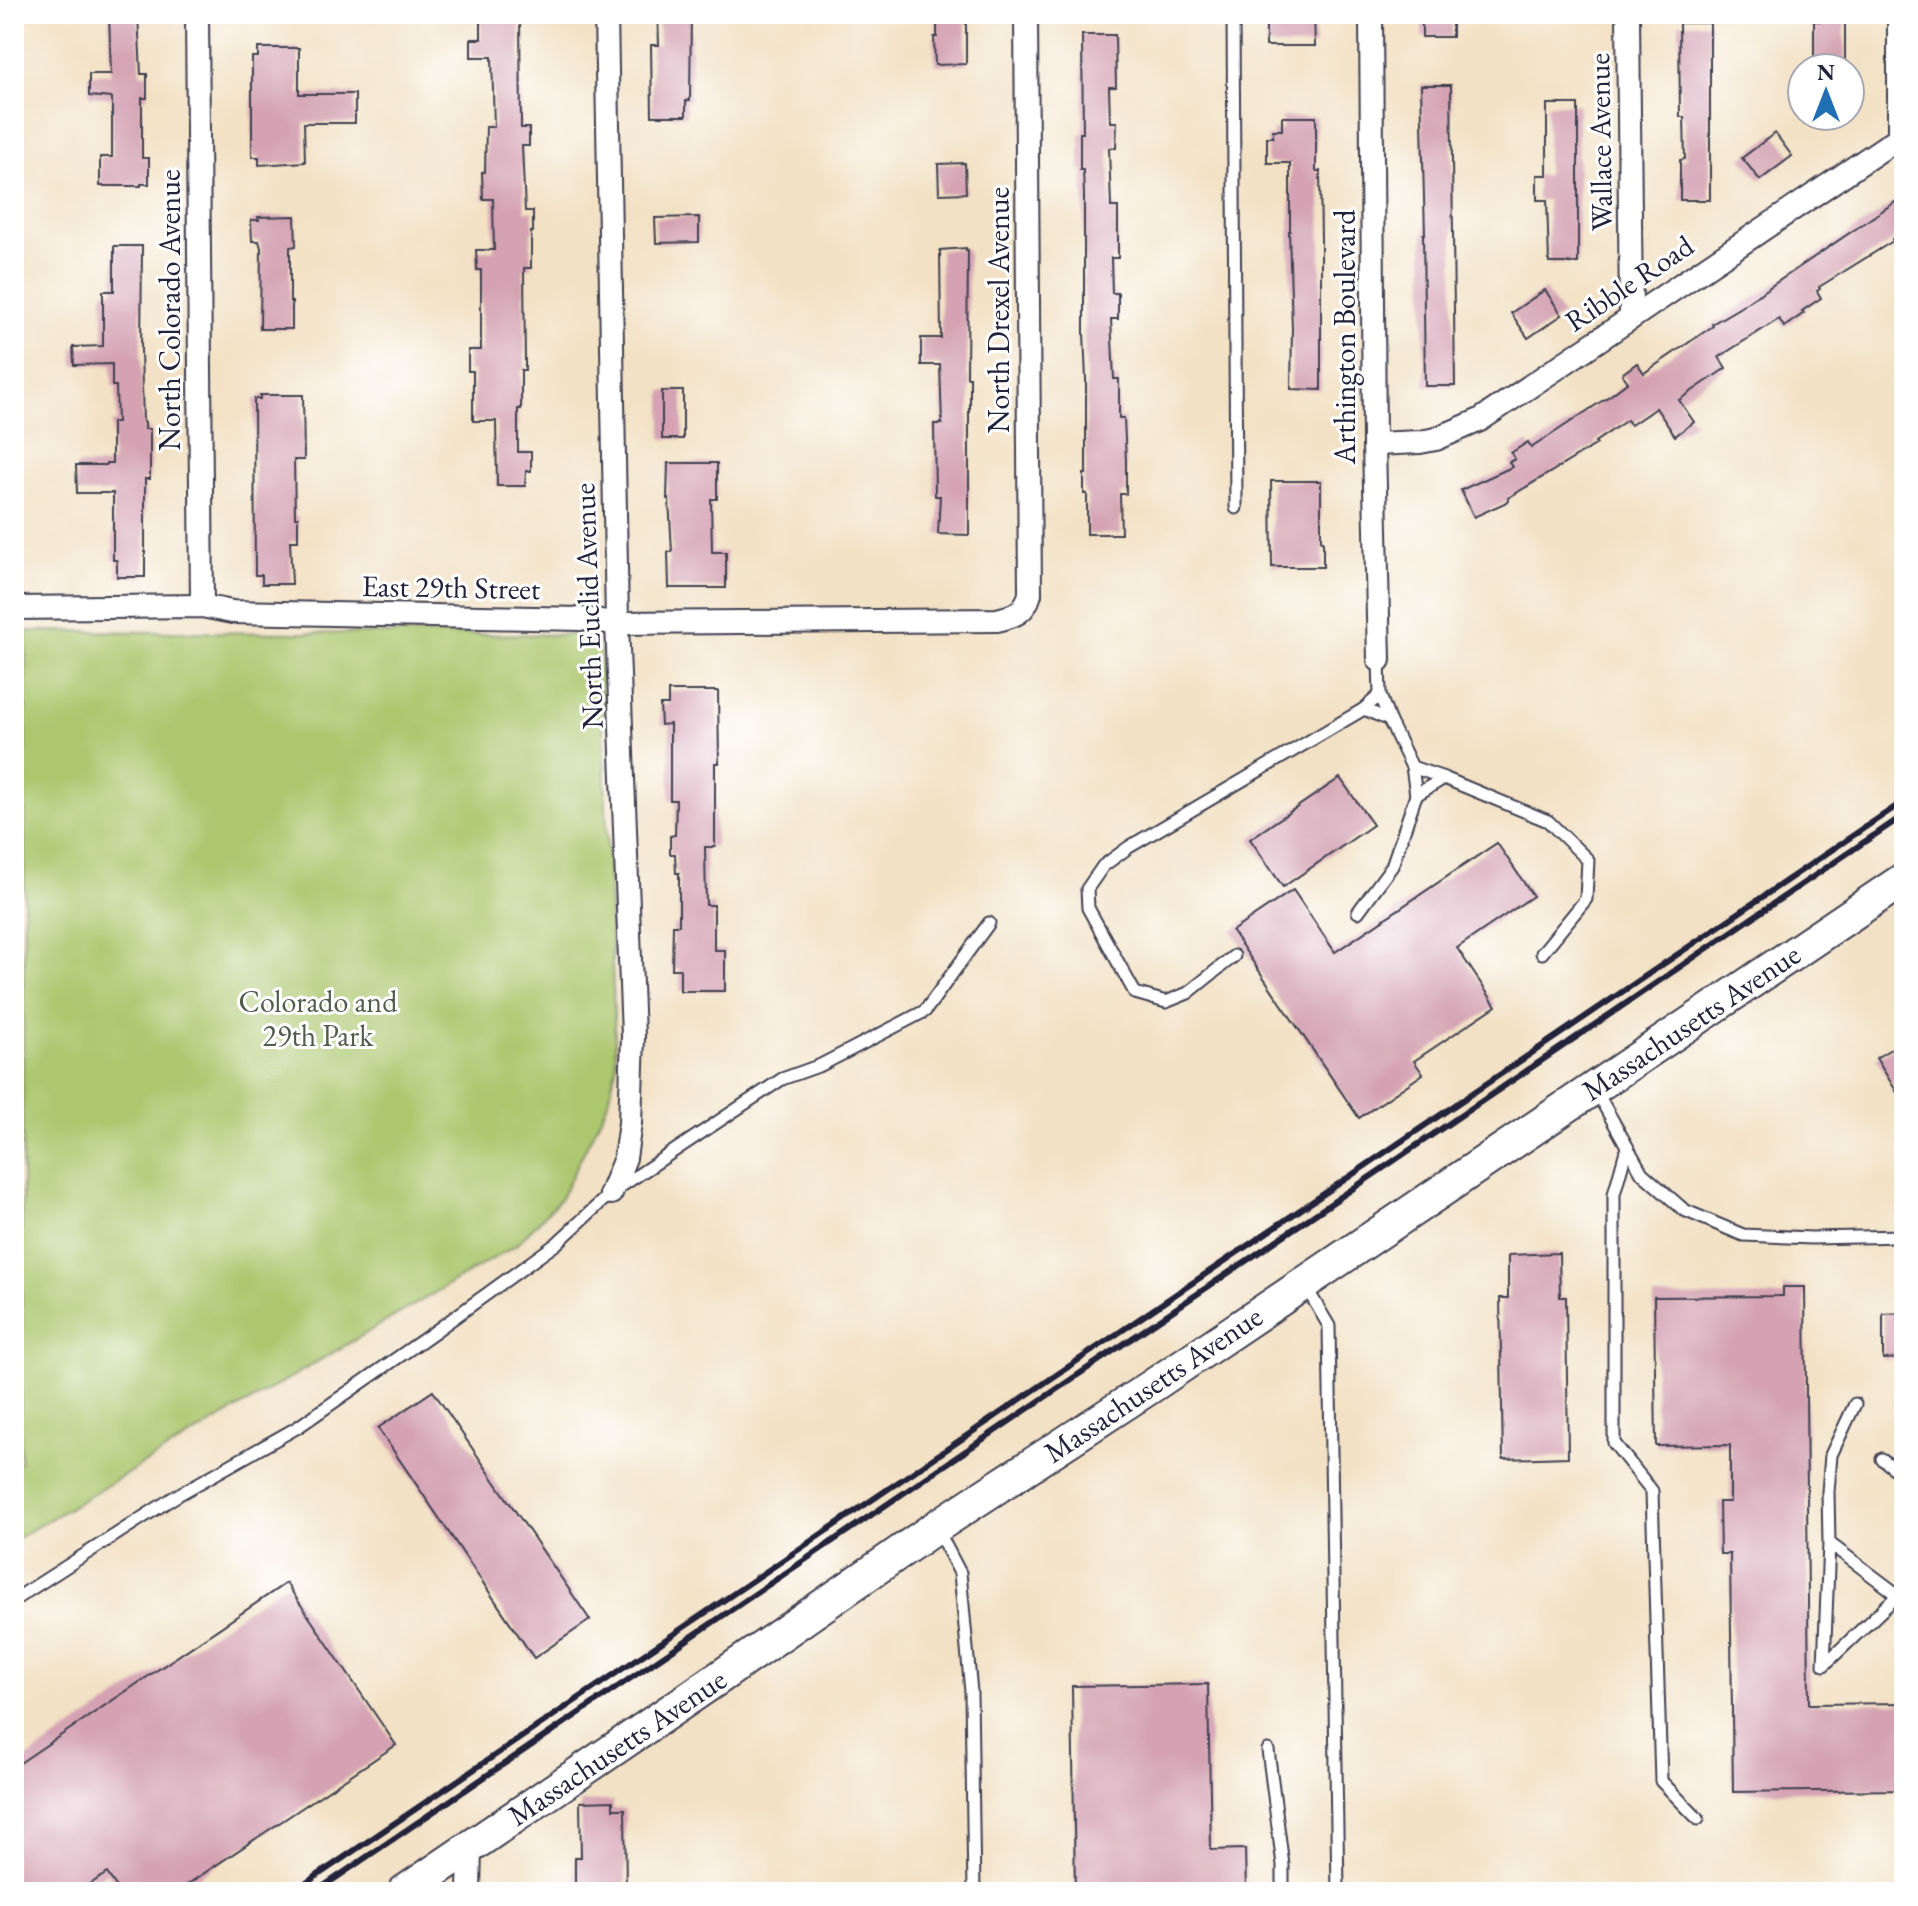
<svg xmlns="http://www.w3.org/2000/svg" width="1918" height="1906" viewBox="0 0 1918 1906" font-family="'EB Garamond',serif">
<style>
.green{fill:#acc76e;stroke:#677454;stroke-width:2}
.building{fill:#d4a2b2}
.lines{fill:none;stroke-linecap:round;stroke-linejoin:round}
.service-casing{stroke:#413f50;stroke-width:15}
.minor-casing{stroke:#413f50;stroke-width:26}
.secondary-casing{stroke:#413f50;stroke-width:36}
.service{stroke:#fff;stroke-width:11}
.minor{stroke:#fff;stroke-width:22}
.secondary{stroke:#fff;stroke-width:32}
.rail{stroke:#22223b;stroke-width:6}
.labels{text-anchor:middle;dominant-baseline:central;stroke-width:6;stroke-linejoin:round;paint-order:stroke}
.street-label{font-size:30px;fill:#22223b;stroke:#fff}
.park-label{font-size:30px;fill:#525c4d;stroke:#fff}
</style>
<rect width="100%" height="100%" fill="#fff"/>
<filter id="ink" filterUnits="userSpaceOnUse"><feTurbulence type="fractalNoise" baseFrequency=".0125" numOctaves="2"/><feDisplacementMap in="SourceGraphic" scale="16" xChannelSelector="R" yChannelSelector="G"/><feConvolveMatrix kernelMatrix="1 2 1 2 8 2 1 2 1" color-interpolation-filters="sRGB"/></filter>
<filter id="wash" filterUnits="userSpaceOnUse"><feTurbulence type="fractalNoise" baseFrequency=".006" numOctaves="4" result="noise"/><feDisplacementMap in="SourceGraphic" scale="32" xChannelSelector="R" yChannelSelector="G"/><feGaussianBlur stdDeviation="1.8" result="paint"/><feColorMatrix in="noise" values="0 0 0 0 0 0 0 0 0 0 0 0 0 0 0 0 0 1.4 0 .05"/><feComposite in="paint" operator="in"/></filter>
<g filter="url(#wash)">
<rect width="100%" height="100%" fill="#f2e1c4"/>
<path class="green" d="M 26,631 L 583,635 L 595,640 L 600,653 L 616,1068 L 607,1105 L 561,1198 L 516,1245 L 14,1540 L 14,1464 L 20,1463 Z"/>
<g id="blocks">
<g class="building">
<path d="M 109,14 L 138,14 L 141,74 L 147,74 L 147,98 L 142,98 L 142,158 L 149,158 L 149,184 L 141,184 L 141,186 L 100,186 L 100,157 L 112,157 L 112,98 L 89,96 L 89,74 L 111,74 Z"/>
<path d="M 481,14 L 520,14 L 521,128 L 529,128 L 529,146 L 522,146 L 525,211 L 533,211 L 533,232 L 531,232 L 531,268 L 524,268 L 525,362 L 525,370 L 521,370 L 521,409 L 518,409 L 518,452 L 531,452 L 531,471 L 526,471 L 525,486 L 497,486 L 496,421 L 473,421 L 473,371 L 468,371 L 468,350 L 481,350 L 481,270 L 477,270 L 476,250 L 494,250 L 493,199 L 483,199 L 482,172 L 485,172 L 486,127 L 494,127 L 492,57 L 471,57 L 471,39 L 481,39 Z"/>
<path d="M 658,14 L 691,14 L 690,100 L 686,101 L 686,116 L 652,116 L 651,45 L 659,45 Z"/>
<path d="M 937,14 L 966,14 L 966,64 L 935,65 L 934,37 L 937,37 Z"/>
<path d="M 1272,14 L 1314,14 L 1315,46 L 1266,46 L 1266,20 L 1272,20 Z"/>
<rect x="1422" y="14" width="30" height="23"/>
<rect x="1814" y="21" width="31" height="39"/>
<path d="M 1679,23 L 1710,23 L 1710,200 L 1680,200 L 1680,160 L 1685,159 L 1684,117 L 1680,117 Z"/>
<path d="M 1082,35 L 1115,35 L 1116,87 L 1109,87 L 1110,122 L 1117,122 L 1116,148 L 1109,148 L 1111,207 L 1118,207 L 1118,258 L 1111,258 L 1112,293 L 1118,293 L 1118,319 L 1111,319 L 1114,379 L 1119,379 L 1119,418 L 1124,418 L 1126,461 L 1126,494 L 1120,494 L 1121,534 L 1087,534 L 1087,494 L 1084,494 L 1084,474 L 1086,474 L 1086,379 L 1084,333 L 1084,195 L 1083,170 L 1080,170 L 1080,133 L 1083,133 Z"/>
<path d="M 258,48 L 299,48 L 299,94 L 355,94 L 355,123 L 304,123 L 305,162 L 259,165 L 259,157 L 252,157 L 252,57 L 258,57 Z"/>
<path d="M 1421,85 L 1451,85 L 1455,386 L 1425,386 L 1423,234 L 1425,234 Z"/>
<path d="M 1547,104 L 1578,104 L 1578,263 L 1549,263 L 1547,200 L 1537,200 L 1537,175 L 1547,175 Z"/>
<path d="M 1282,117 L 1316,117 L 1316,171 L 1320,171 L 1321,240 L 1321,390 L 1291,389 L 1292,329 L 1289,231 L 1290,231 L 1290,163 L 1267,163 L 1267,137 L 1273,137 L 1273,130 L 1282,130 Z"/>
<path d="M 1775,133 L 1792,156 L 1760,180 L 1742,158 Z"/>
<path d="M 965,163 L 966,193 L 939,194 L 938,164 Z"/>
<path d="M 1904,196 L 1904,232 L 1892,239 L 1893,241 L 1819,287 L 1820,289 L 1817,291 L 1821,298 L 1802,311 L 1804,313 L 1784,327 L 1779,319 L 1719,357 L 1726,368 L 1679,400 L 1694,422 L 1675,436 L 1656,408 L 1631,425 L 1627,420 L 1595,442 L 1597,444 L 1508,498 L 1509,501 L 1474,517 L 1461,490 L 1512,467 L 1509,462 L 1515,459 L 1511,453 L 1528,442 L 1531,448 L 1611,395 L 1628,382 L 1622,374 L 1637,363 L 1644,373 L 1713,326 L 1712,324 L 1739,308 Z"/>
<path d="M 295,216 L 296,246 L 290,247 L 290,302 L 292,302 L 292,329 L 260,329 L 261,248 L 259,241 L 252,241 L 251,220 L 259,220 L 258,217 Z"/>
<path d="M 699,217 L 699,242 L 656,243 L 655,218 Z"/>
<path d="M 114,246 L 142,246 L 141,351 L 143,422 L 145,422 L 145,429 L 150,429 L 150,479 L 145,479 L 145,577 L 117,577 L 117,560 L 113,560 L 113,493 L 77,493 L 76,465 L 106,465 L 106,463 L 112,463 L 112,422 L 117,422 L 116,386 L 112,386 L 112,364 L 74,365 L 73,347 L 103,346 L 103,291 L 114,291 Z"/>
<path d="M 966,248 L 966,250 L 968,250 L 967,377 L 970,377 L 970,408 L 969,408 L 969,535 L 938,534 L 940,496 L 935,496 L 934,424 L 942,424 L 940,365 L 921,365 L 921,338 L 941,338 L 940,250 Z"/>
<path d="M 1545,290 L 1562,315 L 1528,338 L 1511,313 Z"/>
<rect x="662" y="391" width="21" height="48"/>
<path d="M 260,395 L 303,395 L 304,460 L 294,460 L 295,517 L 298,517 L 298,541 L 290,541 L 292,584 L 262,584 L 262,575 L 255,575 L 254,399 L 260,399 Z"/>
<path d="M 668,463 L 717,463 L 717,499 L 711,499 L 712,552 L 726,552 L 726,588 L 669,588 L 668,552 L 672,552 L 669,499 L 667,499 Z"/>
<path d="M 1271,481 L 1321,481 L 1321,541 L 1323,541 L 1323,567 L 1272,567 Z"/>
<path d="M 668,691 L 718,691 L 719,763 L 715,763 L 715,847 L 705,847 L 706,905 L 714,905 L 714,950 L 725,950 L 725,991 L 680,991 L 680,969 L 672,969 L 673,925 L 679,925 L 679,873 L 676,873 L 675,854 L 670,854 L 670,836 L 675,835 L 676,800 L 670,800 L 670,724 L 661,725 L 660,705 L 668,705 Z"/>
<path d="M 1340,778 L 1373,825 L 1283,887 L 1250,839 Z"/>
<path d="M 1497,843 L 1533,896 L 1457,948 L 1496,1006 L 1414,1061 L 1423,1074 L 1359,1118 L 1232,931 L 1293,890 L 1335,952 Z"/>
<path d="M 1904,1041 L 1904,1104 L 1876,1058 Z"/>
<path d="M 1559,1253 L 1560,1297 L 1566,1297 L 1568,1457 L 1503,1459 L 1500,1298 L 1508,1298 L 1508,1255 Z"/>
<path d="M 1783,1287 L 1805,1287 L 1809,1704 L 1904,1703 L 1904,1790 L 1733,1792 L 1730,1554 L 1720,1554 L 1719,1502 L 1730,1502 L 1730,1445 L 1656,1446 L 1654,1297 L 1783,1296 Z"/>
<path d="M 1904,1313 L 1904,1358 L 1883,1359 L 1883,1314 Z"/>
<path d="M 433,1391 L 590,1620 L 534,1658 L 378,1428 Z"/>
<path d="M 286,1583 L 396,1745 L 176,1892 L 120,1892 L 107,1873 L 78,1892 L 14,1892 L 14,1767 Z"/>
<path d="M 1208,1684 L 1211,1850 L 1245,1849 L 1246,1892 L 1075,1892 L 1072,1686 Z"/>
<path d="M 613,1801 L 613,1809 L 625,1809 L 626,1892 L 575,1892 L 575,1857 L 581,1857 L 580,1802 Z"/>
</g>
</g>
</g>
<g filter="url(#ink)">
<use href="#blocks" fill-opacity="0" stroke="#413f50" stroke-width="2"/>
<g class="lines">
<g class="service-casing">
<g id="service">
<path d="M 1233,14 L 1236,508"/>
<path d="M 1379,660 L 1380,695 L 1364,709 L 1389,720 L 1380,695"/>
<path d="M 1389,720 L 1412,767 L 1444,778 L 1416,795 L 1412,767"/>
<path d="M 1444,778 L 1548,821 L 1588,860 L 1586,899 L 1542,953"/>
<path d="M 1358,912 L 1392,866 L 1416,795"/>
<path d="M 1234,956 L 1188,993 L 1166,1002 L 1135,993 L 1088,908 L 1087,889 L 1103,866 L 1129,847 L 1364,709"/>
<path d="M 1596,1091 L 1642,1173 L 1684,1210 L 1743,1235 L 1812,1238 L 1904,1236"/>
<path d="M 1627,1147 L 1614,1194 L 1614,1443 L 1652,1491 L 1661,1781 L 1698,1819"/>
<path d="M 1306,1287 L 1329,1326 L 1338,1892"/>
<path d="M 1882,1459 L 1904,1476"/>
<path d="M 938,1531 L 960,1573 L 971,1692 L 974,1892"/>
<path d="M 1829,1543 L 1824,1665 L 1898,1595 L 1829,1543 L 1828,1492 L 1831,1455 L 1855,1404"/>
<path d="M 14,1600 L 176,1496 L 298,1427 L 430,1335 L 556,1244 L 611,1193 L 782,1079 L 821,1065 L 925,1011 L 989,923"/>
<path d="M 1268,1750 L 1283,1865 L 1283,1892"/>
</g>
</g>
<g class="minor-casing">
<g id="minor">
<path d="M 197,14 L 202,606"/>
<path d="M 606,14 L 617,623 L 633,1036 L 630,1123 L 625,1158 L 611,1193"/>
<path d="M 1371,14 L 1374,444 L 1379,660"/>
<path d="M 1628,14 L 1631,318"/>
<path d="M 1899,138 L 1899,14"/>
<path d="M 1374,444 L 1420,442 L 1436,439 L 1480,420 L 1904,134"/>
<path d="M 14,608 L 202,606 L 232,612 L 581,619 L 617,623 L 997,620 C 1015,616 1025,612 1030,594 L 1026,14"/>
<path d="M 469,1892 L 470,1847"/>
</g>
</g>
<g class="secondary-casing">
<path id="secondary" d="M 404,1892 L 717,1679 L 936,1527 L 1152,1386 L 1904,879"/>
</g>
<use href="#service" class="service"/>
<use href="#minor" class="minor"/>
<use href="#secondary" class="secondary"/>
<g class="rail">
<path d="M 293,1892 L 1904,801"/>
<path d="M 315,1892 L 1904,815"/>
</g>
</g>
</g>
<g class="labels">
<g class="street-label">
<text transform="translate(1600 142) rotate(-91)">Wallace Avenue</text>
<text transform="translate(1629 283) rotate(-34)">Ribble Road</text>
<text transform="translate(169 310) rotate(-90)">North Colorado Avenue</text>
<text transform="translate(998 310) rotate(-90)">North Drexel Avenue</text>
<text transform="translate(1344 337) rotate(-90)">Arthington Boulevard</text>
<text transform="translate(451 587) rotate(1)">East 29th Street</text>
<text transform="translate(588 606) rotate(-92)">North Euclid Avenue</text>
<text transform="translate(1691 1022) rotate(-34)">Massachusetts Avenue</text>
<text transform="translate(1153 1384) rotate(-34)">Massachusetts Avenue</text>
<text transform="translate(617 1747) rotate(-34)">Massachusetts Avenue</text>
</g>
<g class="park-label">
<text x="318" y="1001">Colorado and<tspan x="318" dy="34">29th Park</tspan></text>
</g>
</g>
<rect width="1918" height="1906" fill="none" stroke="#fff" stroke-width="48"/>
<g transform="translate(1826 92)"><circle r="38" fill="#ffffff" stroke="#a7a7b1" stroke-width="2"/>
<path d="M0-6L14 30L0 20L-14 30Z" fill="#1f6fb2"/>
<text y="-12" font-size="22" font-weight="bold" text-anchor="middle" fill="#22223b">N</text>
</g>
</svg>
